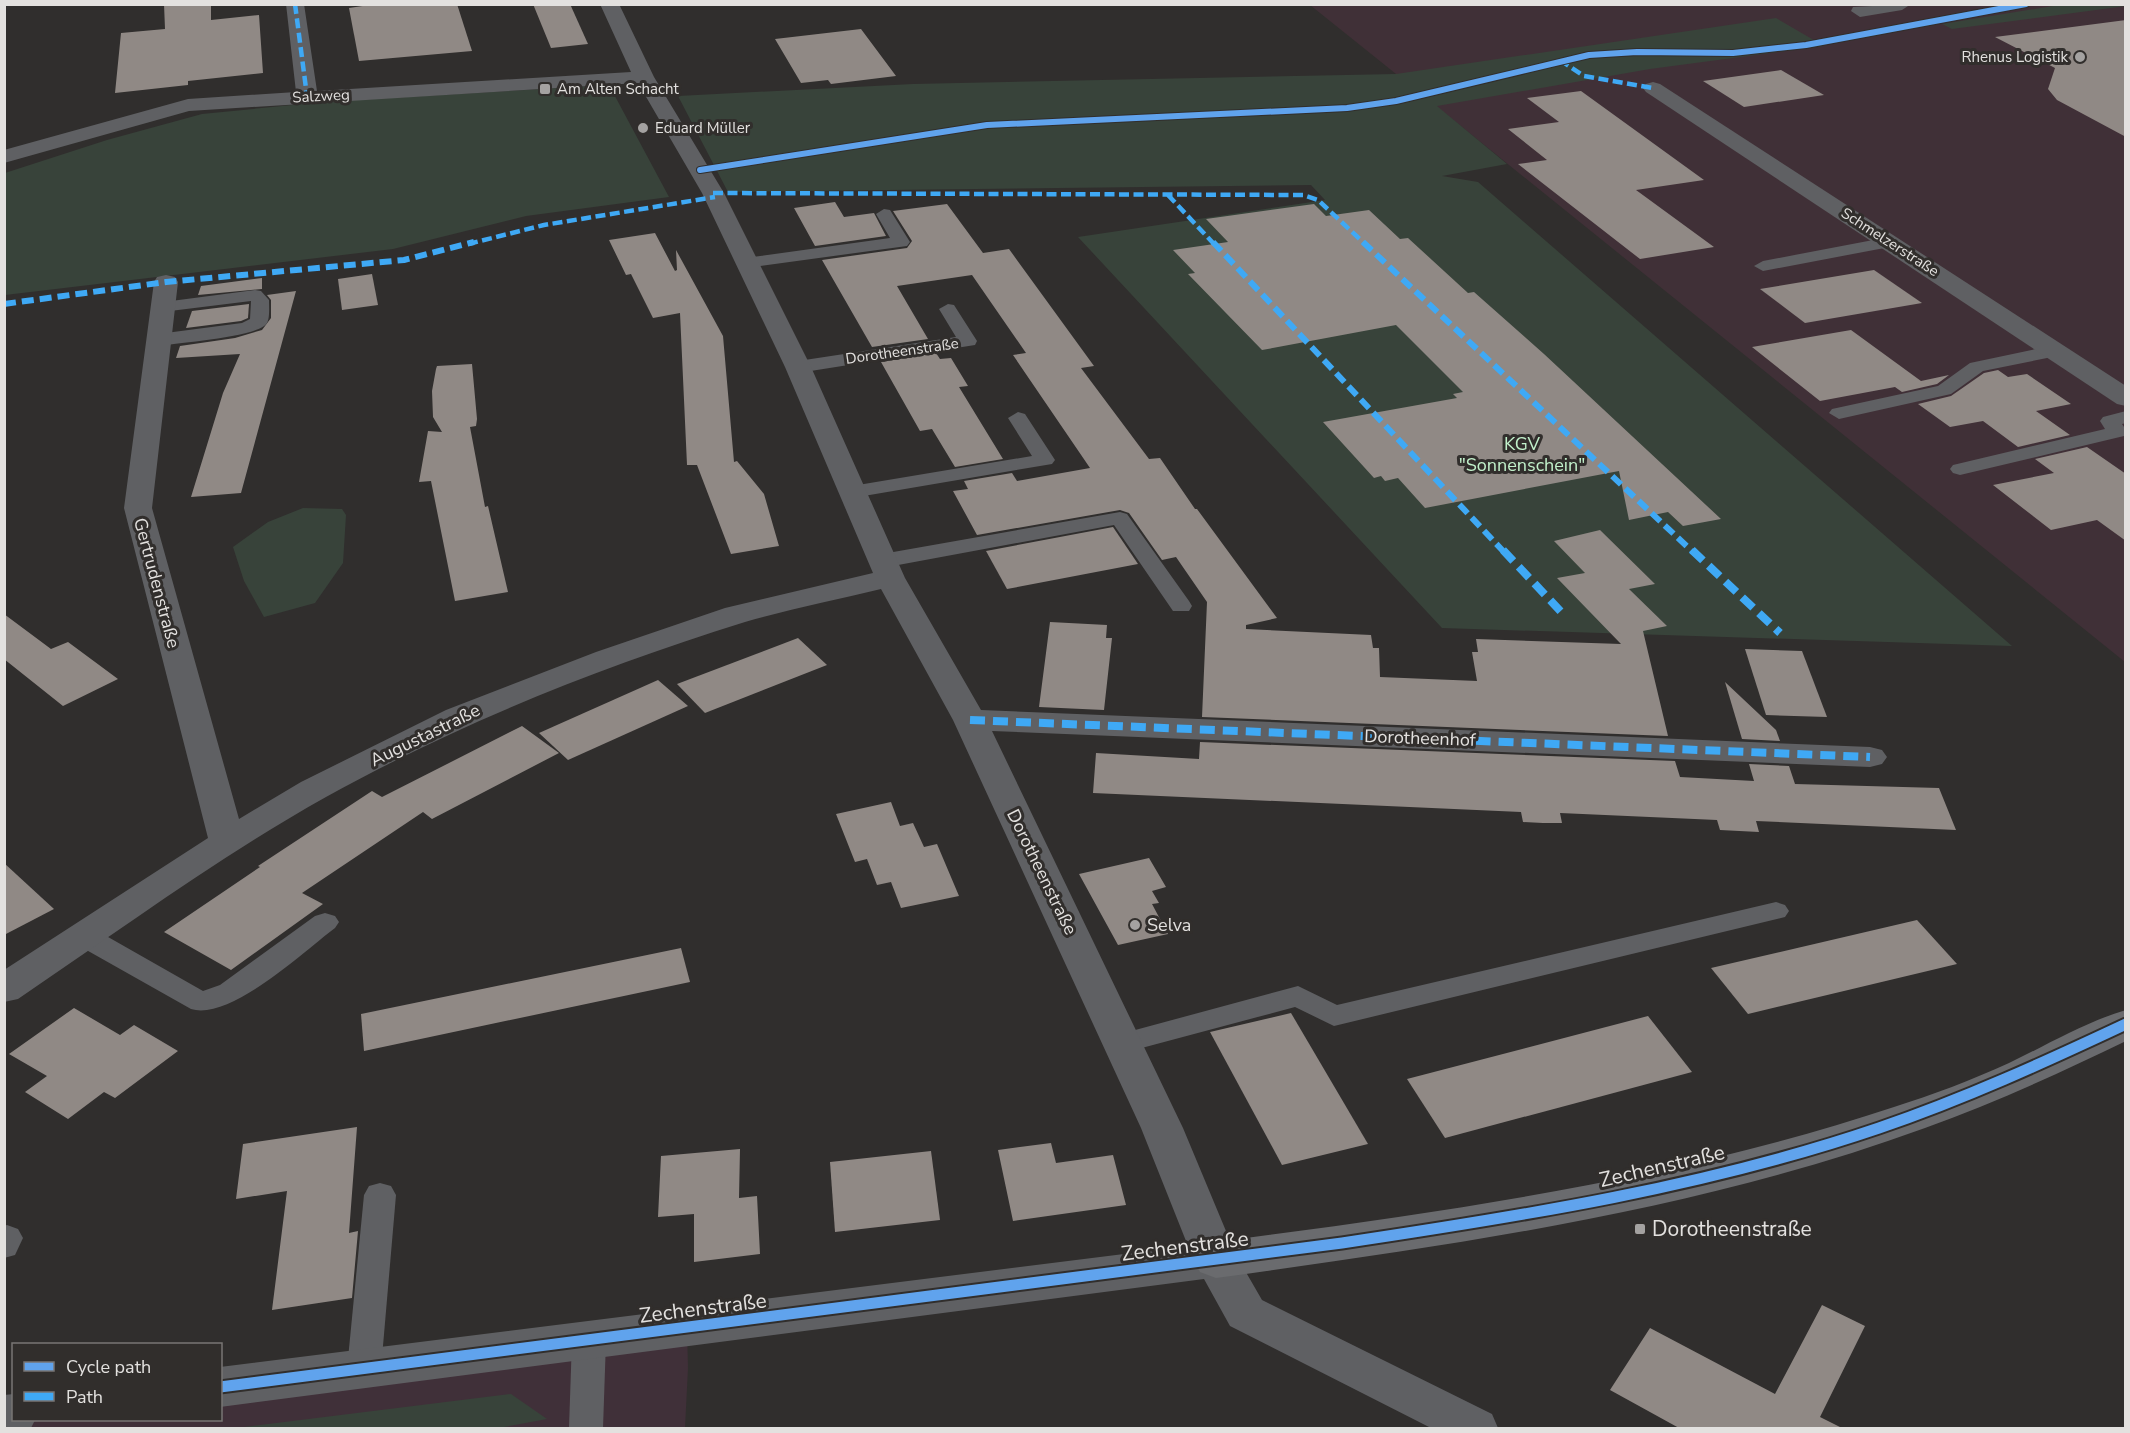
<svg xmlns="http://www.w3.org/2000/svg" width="2130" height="1433" viewBox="0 0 2130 1433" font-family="'Nunito Sans',sans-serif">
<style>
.commercial{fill:#403039}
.industrial{fill:#403037}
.green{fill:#38433a}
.building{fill:#908985}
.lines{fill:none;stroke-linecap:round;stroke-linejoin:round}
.lane{fill:#5f6063;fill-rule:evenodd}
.street{fill:#5f6063;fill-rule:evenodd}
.secondary{fill:#6a6b6e;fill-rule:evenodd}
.quiet-far2{stroke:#3fa9f5;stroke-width:4.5;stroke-dasharray:10 4.5;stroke-linecap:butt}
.quiet-far1{stroke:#3fa9f5;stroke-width:6;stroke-dasharray:12 6;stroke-linecap:butt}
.quiet{stroke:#3fa9f5;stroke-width:8;stroke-dasharray:15 8;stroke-linecap:butt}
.cycleway-far1-casing{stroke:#312e2c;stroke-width:8}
.cycleway-casing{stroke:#312e2c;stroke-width:15}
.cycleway-far1{stroke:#60a3ed;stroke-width:6}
.cycleway{stroke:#60a3ed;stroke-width:11}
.poi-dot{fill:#a4a2a1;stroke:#312e2c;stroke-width:2}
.labels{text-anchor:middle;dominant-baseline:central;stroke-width:6;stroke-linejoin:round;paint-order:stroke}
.far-poi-label{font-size:15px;fill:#e3e1df;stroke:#312e2c;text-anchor:start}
.far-street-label{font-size:15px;fill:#e3e1df;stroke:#312e2c}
.park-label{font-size:18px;fill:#c2f1cb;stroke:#312e2c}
.street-label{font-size:18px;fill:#e3e1df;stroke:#312e2c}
.poi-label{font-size:18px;fill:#e3e1df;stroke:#312e2c;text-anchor:start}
.near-street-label{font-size:21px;fill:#e3e1df;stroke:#312e2c}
.near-poi-label{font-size:21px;fill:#e3e1df;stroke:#312e2c;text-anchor:start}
</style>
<rect width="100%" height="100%" fill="#302e2d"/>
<path class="commercial" d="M 687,1328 L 688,1368 L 685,1428 L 5,1428 L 4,1415 L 14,1420 L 220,1420 L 221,1387 Z"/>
<path class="industrial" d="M 1310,5 L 2125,5 L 2125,662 L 1436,106 Z"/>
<g class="green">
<path d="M 2059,5 L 2126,6 L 1952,29 L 1942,24 Z"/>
<path d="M 1776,18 L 1824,46 L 1650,69 L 1437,106 L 1507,164 L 1442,176 L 1478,182 L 2012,646 L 1442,628 L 1078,237 L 1325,200 L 1311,185 L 728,192 L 678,96 L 913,84 L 1396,74 Z"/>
<path d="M 609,85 L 669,197 L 526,216 L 393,249 L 5,295 L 5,173 L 107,140 L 202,114 L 323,102 Z"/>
<path d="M 303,508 L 342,509 L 346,515 L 343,563 L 315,603 L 264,617 L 244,581 L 233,547 L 268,522 Z"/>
<path d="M 511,1394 L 547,1419 L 499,1428 L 236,1428 Z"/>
</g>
<g class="building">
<path d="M 164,4 L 211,4 L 211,20 L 259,15 L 263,73 L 188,81 L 188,85 L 115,93 L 121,33 L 165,29 Z"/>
<path d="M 376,4 L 457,4 L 472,51 L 359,61 L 349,8 Z"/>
<path d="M 533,4 L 570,4 L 588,44 L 551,48 Z"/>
<path d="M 2126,20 L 2126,137 L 2057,100 L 2048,89 L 2055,68 L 1995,37 Z"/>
<path d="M 861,29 L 896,76 L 831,84 L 828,80 L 801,83 L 775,39 Z"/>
<path d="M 1781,70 L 1824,95 L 1744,107 L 1703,81 Z"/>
<path d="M 1581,91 L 1704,180 L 1636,190 L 1714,247 L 1640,259 L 1518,164 L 1547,160 L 1508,129 L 1559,122 L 1527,98 Z"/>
<path d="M 835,202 L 844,217 L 874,213 L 886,236 L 815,246 L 794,208 Z"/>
<path d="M 947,204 L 983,253 L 1009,249 L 1094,366 L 1081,368 L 1149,459 L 1160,458 L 1195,509 L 1197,509 L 1277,618 L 1246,625 L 1246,629 L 1371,635 L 1373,648 L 1379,648 L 1380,677 L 1477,681 L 1472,652 L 1478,652 L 1476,639 L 1621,644 L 1557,578 L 1585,573 L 1554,541 L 1600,530 L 1655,584 L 1629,589 L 1667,626 L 1643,631 L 1668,736 L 1202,717 L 1207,602 L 1176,557 L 1162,560 L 1129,513 L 1120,510 L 977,535 L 953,491 L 968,489 L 964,481 L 1012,473 L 1017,481 L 1090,468 L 1013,355 L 1026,353 L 972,275 L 897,286 L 928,339 L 872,347 L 822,260 L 907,248 L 912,241 L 893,211 Z"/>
<path d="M 1314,204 L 1326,216 L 1369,210 L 1400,239 L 1408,238 L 1468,293 L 1474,292 L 1544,354 L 1721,519 L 1683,526 L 1668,512 L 1629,520 L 1619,471 L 1425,508 L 1398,478 L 1385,481 L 1381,476 L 1374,478 L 1323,422 L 1457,398 L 1453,394 L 1463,392 L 1396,325 L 1262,350 L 1188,274 L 1195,273 L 1173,250 L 1228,242 L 1206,219 Z"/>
<path d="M 655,233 L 675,271 L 677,270 L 676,250 L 723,336 L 734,462 L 737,461 L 764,494 L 779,546 L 731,554 L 697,465 L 687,465 L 680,313 L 653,318 L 631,274 L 626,275 L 609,240 Z"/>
<path d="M 1874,270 L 1922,303 L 1805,323 L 1760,289 Z"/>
<path d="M 372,274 L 378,305 L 342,310 L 338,279 Z"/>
<path d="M 262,278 L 262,289 L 198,295 L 201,286 Z"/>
<path d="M 296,291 L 241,493 L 191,497 L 223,393 L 240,354 L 176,358 L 180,346 L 235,338 L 262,330 L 271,318 L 271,300 L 267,295 Z"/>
<path d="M 249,304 L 248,318 L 241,321 L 186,328 L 192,311 Z"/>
<path d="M 1851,330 L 1921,381 L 1949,375 L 1937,384 L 1902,392 L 1895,387 L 1820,401 L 1752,347 Z"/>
<path d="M 936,353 L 940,359 L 951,358 L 968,386 L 959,387 L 1003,459 L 955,467 L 932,429 L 920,431 L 881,362 Z"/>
<path d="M 472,364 L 477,419 L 476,426 L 470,427 L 485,507 L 488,506 L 508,592 L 455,601 L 431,481 L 419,482 L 428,431 L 442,432 L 433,417 L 432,391 L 436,369 L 437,366 Z"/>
<path d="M 1998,370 L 2008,377 L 2027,374 L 2071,404 L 2036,411 L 2070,435 L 2018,447 L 1983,421 L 1950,427 L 1918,404 L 1951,396 L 1984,373 Z"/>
<path d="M 2087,447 L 2126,474 L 2126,541 L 2097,520 L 2051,530 L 1993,485 L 2054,473 L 2035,459 Z"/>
<path d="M 1113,527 L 1138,564 L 1007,589 L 986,551 Z"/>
<path d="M 4,614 L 51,649 L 68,642 L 118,679 L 63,706 L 4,659 Z"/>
<path d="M 1050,622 L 1107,625 L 1106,638 L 1112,638 L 1104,710 L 1039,707 Z"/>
<path d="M 798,638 L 827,665 L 705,713 L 677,684 Z"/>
<path d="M 1745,649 L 1802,651 L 1827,717 L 1766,715 Z"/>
<path d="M 658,680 L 688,706 L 568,760 L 539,733 Z"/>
<path d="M 1725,682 L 1776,730 L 1780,741 L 1742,739 Z"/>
<path d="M 522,726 L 559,753 L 432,819 L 423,812 L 302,893 L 323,904 L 231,970 L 164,932 L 260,867 L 258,866 L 372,791 L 382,797 Z"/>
<path d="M 1200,742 L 1675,761 L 1680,777 L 1754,781 L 1749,764 L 1789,766 L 1795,784 L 1939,788 L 1956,830 L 1756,821 L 1759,832 L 1720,830 L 1717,820 L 1560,813 L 1562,823 L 1543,823 L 1523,822 L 1521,812 L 1093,793 L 1096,753 L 1199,759 Z"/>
<path d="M 891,802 L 900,826 L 913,823 L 924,847 L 937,844 L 959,896 L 901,908 L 891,882 L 877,885 L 867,859 L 855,862 L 836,814 Z"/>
<path d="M 1149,858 L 1166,887 L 1152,891 L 1159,903 L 1152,904 L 1168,934 L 1118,945 L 1079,874 Z"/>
<path d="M 4,863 L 54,909 L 4,935 Z"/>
<path d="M 1917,920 L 1957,964 L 1748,1014 L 1711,968 Z"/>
<path d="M 681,948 L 690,982 L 364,1051 L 361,1014 Z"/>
<path d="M 74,1008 L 120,1035 L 134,1025 L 178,1051 L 115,1098 L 104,1092 L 68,1119 L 25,1092 L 47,1076 L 9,1054 Z"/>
<path d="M 1291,1013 L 1368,1144 L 1282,1165 L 1210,1032 Z"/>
<path d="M 1648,1016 L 1692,1072 L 1445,1138 L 1407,1079 Z"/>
<path d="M 357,1127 L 349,1233 L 358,1231 L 352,1298 L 272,1310 L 287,1191 L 236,1199 L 243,1144 Z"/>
<path d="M 1051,1143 L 1056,1163 L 1113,1155 L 1126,1205 L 1013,1221 L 998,1150 Z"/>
<path d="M 740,1149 L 739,1198 L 757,1196 L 760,1254 L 694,1262 L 694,1214 L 658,1217 L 661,1156 Z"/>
<path d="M 931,1151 L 940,1220 L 835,1232 L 830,1162 Z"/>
<path d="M 1822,1305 L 1865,1326 L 1820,1417 L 1842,1428 L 1679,1428 L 1610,1390 L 1650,1328 L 1775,1394 Z"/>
</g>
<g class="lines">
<g class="lane">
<path d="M 884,209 L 890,210 L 910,242 L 907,246 L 745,268 L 736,263 L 745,258 L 890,238 L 876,214 Z"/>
<path d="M 1889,237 L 1895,238 L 1898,242 L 1895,246 L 1763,271 L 1754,266 L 1763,261 Z"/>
<path d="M 255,290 L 261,291 L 269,300 C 269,306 270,318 267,323 C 260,337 176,343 158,346 L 149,340 L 158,334 L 242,323 L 250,319 L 251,301 L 162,312 L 153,307 L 156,303 Z"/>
<path d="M 948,304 L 954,305 L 977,341 L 975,345 L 798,373 L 789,367 L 798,361 L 956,337 L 939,309 Z"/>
<path d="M 2055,345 L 2062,347 L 2064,351 L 2062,355 L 1983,371 L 1951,394 L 1839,419 L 1829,413 L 1832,409 L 1938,386 L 1970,363 Z"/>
<path d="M 2126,411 L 2126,423 L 2122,424 L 2126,430 L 2124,436 L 1960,475 L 1953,473 L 1950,469 L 1953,465 L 2105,429 L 2100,421 L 2103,417 Z"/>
<path d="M 1018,412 L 1025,414 L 1055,460 L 1052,464 L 852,498 L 845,496 L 842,492 L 845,488 L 852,486 L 1032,456 L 1008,418 Z"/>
<path d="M 1120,512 L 1127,514 L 1189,601 L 1192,606 L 1189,611 L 1173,611 L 1114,525 L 882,568 L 874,566 L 871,561 L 874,556 L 882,554 Z"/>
<path d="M 1776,902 L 1785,905 L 1789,911 L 1785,917 L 1334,1026 L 1295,1007 L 1123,1053 L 1113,1050 L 1109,1043 L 1113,1036 L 1298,986 L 1337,1005 Z"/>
<path d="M 325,913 L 335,916 L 339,922 L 335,928 C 303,952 230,1021 191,1009 L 74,943 L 70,936 L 74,929 L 84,927 L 94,929 L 203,991 L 220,985 L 315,916 Z"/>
<path d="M 380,1183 L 391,1186 L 396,1195 L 381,1369 L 376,1379 L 364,1383 L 352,1379 L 347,1369 L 364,1195 L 369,1186 Z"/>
<path d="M 7,1225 L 18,1229 L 23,1238 L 15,1255 L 4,1258 L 4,1226 Z"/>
<path d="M 589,1326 L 601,1330 L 606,1340 L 603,1428 L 569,1428 L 572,1340 L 577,1330 Z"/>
</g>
<g class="street">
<path d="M 286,4 L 304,4 L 317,91 L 631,72 L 600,4 L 619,4 L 654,77 L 724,193 L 811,367 L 905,578 L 981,710 L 1870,747 L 1882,750 L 1887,757 L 1882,764 L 1870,767 L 992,731 L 1183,1128 L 1236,1255 L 1262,1300 L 1492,1414 L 1498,1428 L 1431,1428 L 1230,1326 L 1204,1279 L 220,1407 L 220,1367 L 1188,1246 L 1141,1128 L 953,720 L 881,589 C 836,600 789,609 745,622 C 600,667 458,724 326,797 C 219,857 119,931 18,999 L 4,1002 L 4,970 L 208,838 L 124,508 L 154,282 L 157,277 L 166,275 L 175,277 L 178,282 L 152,508 L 239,819 L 301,782 L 446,710 L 596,652 L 725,608 L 873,573 L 785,367 L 702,193 L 638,83 L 189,111 L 4,163 L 4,150 L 188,99 L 296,92 Z"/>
<path d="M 1911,4 L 1902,10 L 1860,17 L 1851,11 L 1853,7 Z"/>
<path d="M 1653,82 L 1660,84 L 2126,386 L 2126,406 L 2117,404 L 1646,92 L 1643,88 L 1646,84 Z"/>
<path d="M 14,1394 L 14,1420 L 35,1420 L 31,1428 L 4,1428 L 4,1395 Z"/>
</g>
<path class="secondary" d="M 2126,1010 L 2126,1041 C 2060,1073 1994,1103 1925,1128 C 1698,1211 1455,1245 1216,1278 L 1200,1272 L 1194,1260 L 1200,1248 L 1216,1242 C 1445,1212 1674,1180 1894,1107 C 1932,1095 1972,1080 2009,1063 C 2047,1045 2085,1022 2126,1010 Z"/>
<g class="quiet-far2">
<path d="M 295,4 L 307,96"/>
<path d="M 1560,60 L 1584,76 L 1653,88"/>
<path d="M 713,193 L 1303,195 L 1318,200 L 1365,244"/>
<path d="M 1168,195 L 1214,244"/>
<path d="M 468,244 L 544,225 L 715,197"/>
</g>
<g class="quiet-far1">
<path d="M 1213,242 L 1504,552"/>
<path d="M 1363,242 L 1693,552"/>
<path d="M 4,304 L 166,282 L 404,260 L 474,242"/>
</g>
<g class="quiet">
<path d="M 1503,550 L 1565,616"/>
<path d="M 1692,550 L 1780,633"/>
<path d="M 970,720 L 1870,757"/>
</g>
<g class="cycleway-far1-casing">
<path id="cycleway-far1" d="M 700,170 L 987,125 L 1347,108 L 1396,101 L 1589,55 L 1637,52 L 1733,53 L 1806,45 L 2026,4"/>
</g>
<g class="cycleway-casing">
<path id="cycleway" d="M 220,1387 L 1342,1243 C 1523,1216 1706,1187 1879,1128 C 1964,1099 2045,1062 2126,1024"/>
</g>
<use href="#cycleway-far1" class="cycleway-far1"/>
<use href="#cycleway" class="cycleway"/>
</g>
<g class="poi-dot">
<circle cx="2080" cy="57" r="6"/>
<rect x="539" y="83" width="12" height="12" rx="3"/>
<circle cx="643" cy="128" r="6"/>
<circle cx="1135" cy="925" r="6"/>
<rect x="1634" y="1223" width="12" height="12" rx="3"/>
</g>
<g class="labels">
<g class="far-poi-label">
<text x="2068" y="57" text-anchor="end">Rhenus Logistik</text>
<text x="557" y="89">Am Alten Schacht</text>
<text x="655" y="128">Eduard Müller</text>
</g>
<g class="far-street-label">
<text transform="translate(321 96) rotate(-3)">Salzweg</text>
<text transform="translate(1890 242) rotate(33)">Schmelzerstraße</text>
<text transform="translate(902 351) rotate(-8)">Dorotheenstraße</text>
</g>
<g class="park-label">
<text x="1522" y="444">KGV<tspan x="1522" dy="21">"Sonnenschein"</tspan></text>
</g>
<g class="street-label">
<text transform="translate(157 583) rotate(75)">Gertrudenstraße</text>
<text transform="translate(425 735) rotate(-26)">Augustastraße</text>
<text transform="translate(1420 738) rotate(2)">Dorotheenhof</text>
<text transform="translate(1042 872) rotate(64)">Dorotheenstraße</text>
</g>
<g class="poi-label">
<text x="1147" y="925">Selva</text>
</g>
<g class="near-street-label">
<text transform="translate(1662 1166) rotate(-13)">Zechenstraße</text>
<text transform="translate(1185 1246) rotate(-7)">Zechenstraße</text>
<text transform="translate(703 1308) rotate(-7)">Zechenstraße</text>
</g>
<g class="near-poi-label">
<text x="1652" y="1229">Dorotheenstraße</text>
</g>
</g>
<rect width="2130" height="1433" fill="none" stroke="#e3e1df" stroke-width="12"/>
<rect x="12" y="1343" width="210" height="78" fill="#312e2c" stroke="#787674" stroke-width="1.5"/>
<rect x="24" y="1362" width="30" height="9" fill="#60a3ed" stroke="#787674" stroke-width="1.5"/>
<text x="66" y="1373" font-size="18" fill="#e3e1df">Cycle path</text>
<rect x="24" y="1392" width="30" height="9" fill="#3fa9f5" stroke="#787674" stroke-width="1.5"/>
<text x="66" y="1403" font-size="18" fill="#e3e1df">Path</text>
</svg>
